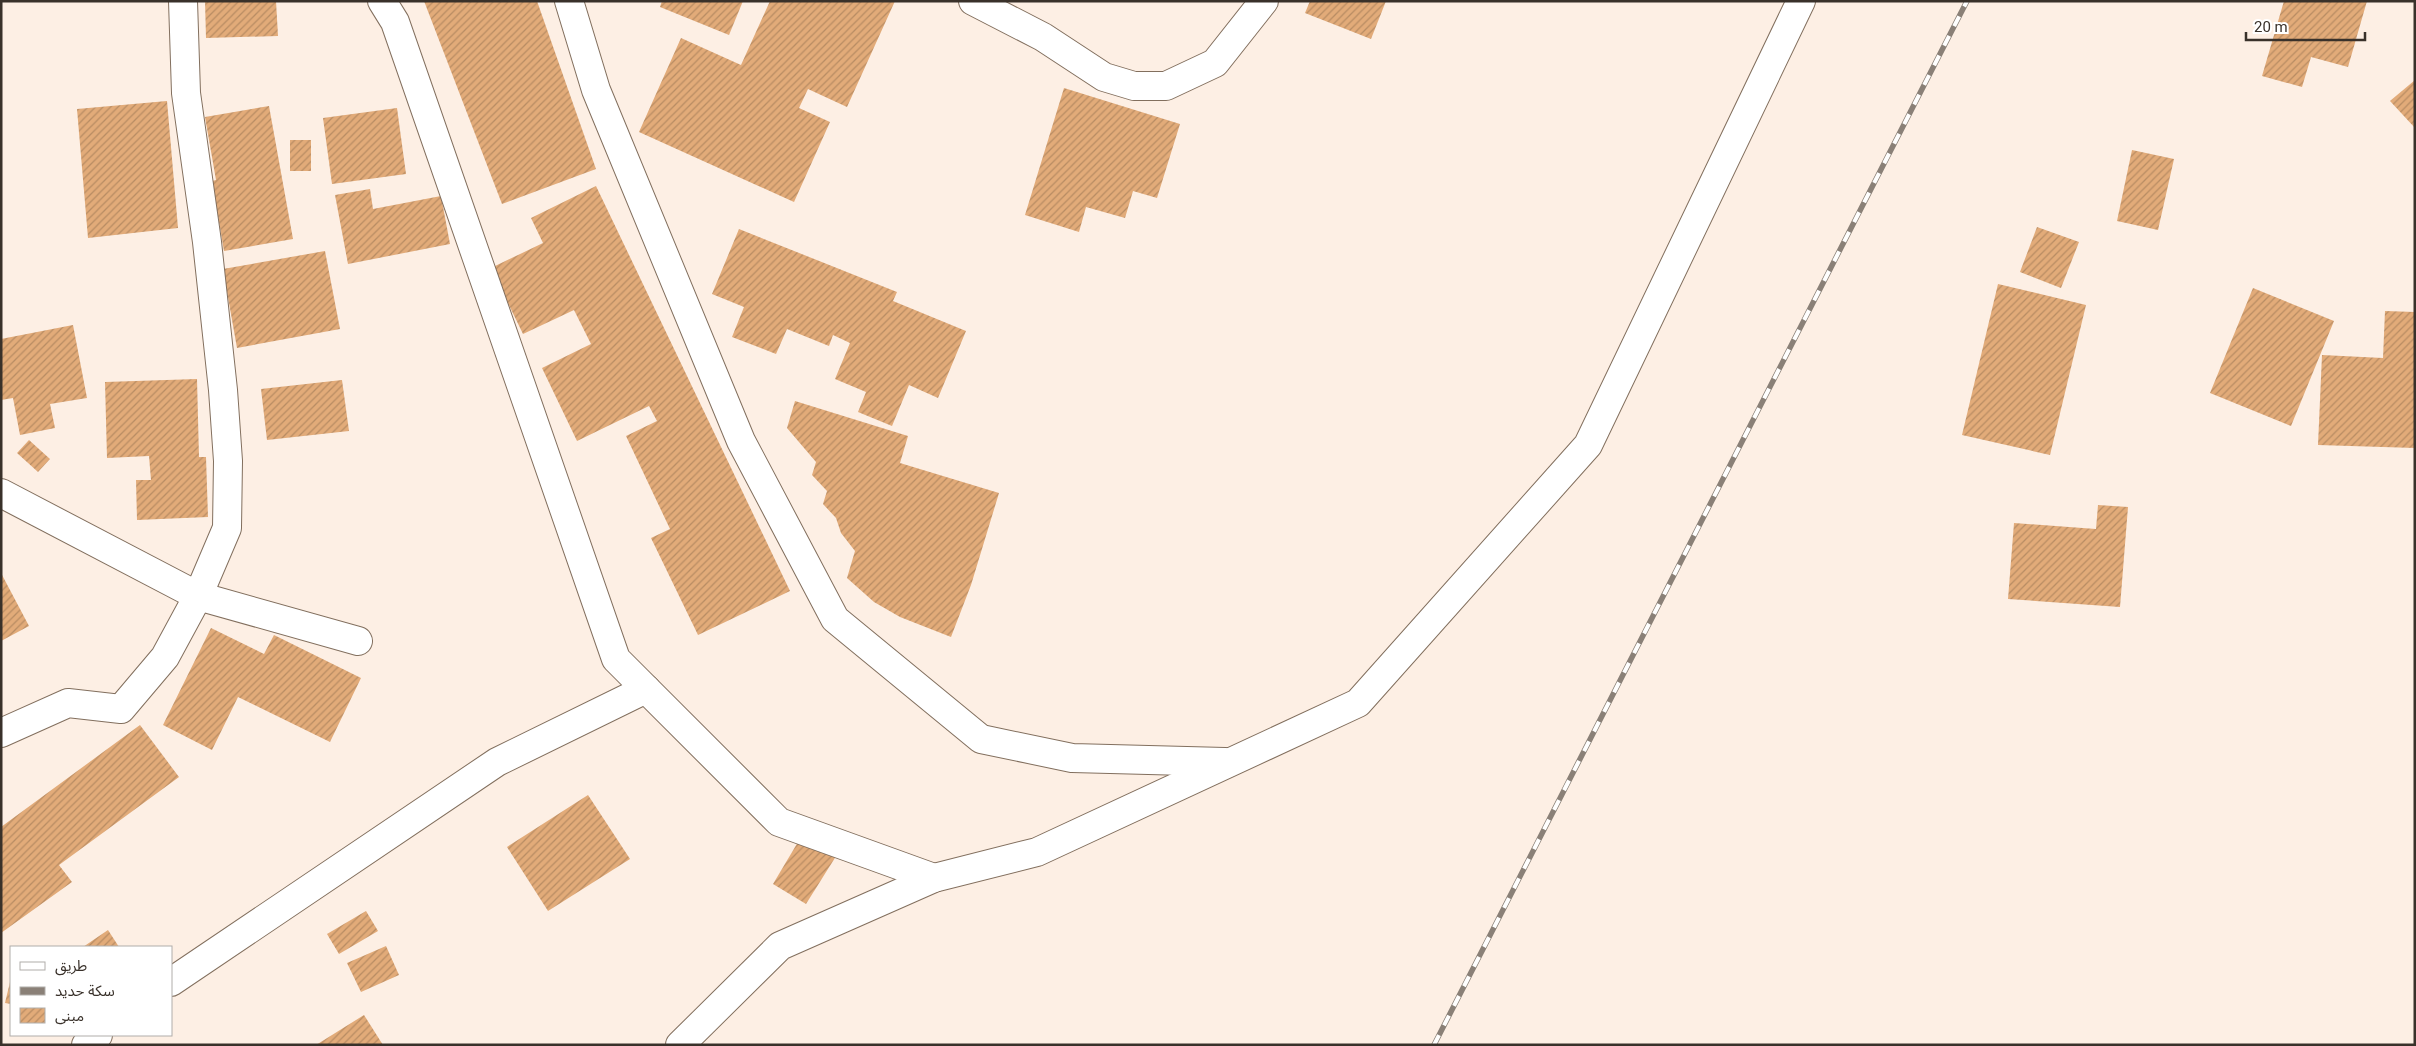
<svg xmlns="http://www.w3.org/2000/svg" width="2416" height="1046" viewBox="0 0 2416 1046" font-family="Roboto,'Noto Sans Arabic',sans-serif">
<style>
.building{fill:url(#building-hatch)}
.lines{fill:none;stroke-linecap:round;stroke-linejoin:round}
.street-casing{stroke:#826f5e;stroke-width:30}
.street{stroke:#fff;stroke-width:28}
.rail-casing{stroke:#8a8077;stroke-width:5.5}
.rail{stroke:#fff;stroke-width:4;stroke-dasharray:11;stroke-linecap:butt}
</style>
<defs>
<pattern id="building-hatch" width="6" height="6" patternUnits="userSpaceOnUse" patternTransform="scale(1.25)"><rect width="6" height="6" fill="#e2ab79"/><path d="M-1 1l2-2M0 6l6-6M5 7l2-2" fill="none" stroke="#b88c63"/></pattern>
</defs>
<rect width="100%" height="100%" fill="#fdefe4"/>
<g class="building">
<path d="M 205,1 L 276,1 L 278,36 L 206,38 Z"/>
<path d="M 424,1 L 537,1 L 596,169 L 502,204 Z"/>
<path d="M 662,1 L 743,1 L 729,35 L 660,7 Z"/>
<path d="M 770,1 L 895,1 L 847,107 L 808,89 L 799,108 L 830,122 L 794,202 L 639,132 L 681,38 L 741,65 Z"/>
<path d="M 1310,1 L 1386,1 L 1371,39 L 1305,13 Z"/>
<path d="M 2284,1 L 2367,1 L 2348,67 L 2311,57 L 2302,87 L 2262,76 Z"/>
<path d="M 2415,80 L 2415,128 L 2390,101 Z"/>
<path d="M 1064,88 L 1180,124 L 1157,198 L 1133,191 L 1125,218 L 1086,207 L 1079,232 L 1025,215 Z"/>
<path d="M 167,101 L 178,228 L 88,238 L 77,109 Z"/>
<path d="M 269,106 L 293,239 L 224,251 L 212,181 L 216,180 L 205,117 Z"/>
<path d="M 397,108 L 406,174 L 332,184 L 323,118 Z"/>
<rect x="290" y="140" width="21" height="31"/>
<path d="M 2132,150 L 2174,159 L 2158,230 L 2117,221 Z"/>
<path d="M 596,186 L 790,591 L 698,635 L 651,538 L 670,529 L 626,436 L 657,421 L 649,406 L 577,441 L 542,368 L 591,344 L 574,310 L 523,334 L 491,268 L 543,243 L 531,218 Z"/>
<path d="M 370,189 L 373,209 L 441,196 L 450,244 L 348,264 L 335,195 Z"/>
<path d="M 2037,227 L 2079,242 L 2061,288 L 2020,272 Z"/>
<path d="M 739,229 L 897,292 L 893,301 L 966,331 L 938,398 L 909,385 L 892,426 L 858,412 L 866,392 L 835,379 L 850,343 L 833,335 L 829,346 L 787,329 L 776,354 L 732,337 L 744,307 L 712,294 Z"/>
<path d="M 325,251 L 340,329 L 237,348 L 223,269 Z"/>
<path d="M 1998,284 L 2086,305 L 2050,455 L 1962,435 Z"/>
<path d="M 2253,288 L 2334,321 L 2291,426 L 2210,393 Z"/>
<path d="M 2385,311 L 2415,312 L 2415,448 L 2318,445 L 2322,355 L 2383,358 Z"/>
<path d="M 73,325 L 87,398 L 50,404 L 55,428 L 20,435 L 13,398 L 1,400 L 1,339 Z"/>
<path d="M 197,379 L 199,457 L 206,457 L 208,517 L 137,520 L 136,480 L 151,480 L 149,456 L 107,458 L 105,382 Z"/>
<path d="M 342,380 L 349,431 L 267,440 L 261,389 Z"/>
<path d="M 795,401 L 908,436 L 900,463 L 999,493 L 971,585 L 951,637 L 900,617 L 874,602 L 847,578 L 855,551 L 841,533 L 836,518 L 823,504 L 827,491 L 812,475 L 816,462 L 787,428 Z"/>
<path d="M 29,440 L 50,459 L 38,472 L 17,453 Z"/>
<path d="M 2098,505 L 2128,507 L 2120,607 L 2008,599 L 2014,523 L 2096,529 Z"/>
<path d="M 1,573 L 29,626 L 1,641 Z"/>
<path d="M 211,628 L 264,654 L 274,635 L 361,678 L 330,742 L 238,697 L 212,750 L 163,725 Z"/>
<path d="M 140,725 L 179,777 L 59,865 L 72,882 L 1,933 L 1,827 Z"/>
<path d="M 588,795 L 630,859 L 548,911 L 507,847 Z"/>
<path d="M 804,832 L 838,853 L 806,904 L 773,884 Z"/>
<path d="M 366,911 L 378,931 L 339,954 L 327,934 Z"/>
<path d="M 108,930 L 119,947 L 83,947 Z"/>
<path d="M 386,946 L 399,975 L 361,992 L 347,963 Z"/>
<path d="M 10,982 L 11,982 L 11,1004 L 5,1003 Z"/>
<path d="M 364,1015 L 383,1045 L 316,1045 Z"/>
</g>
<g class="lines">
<g class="street-casing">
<g id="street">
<path d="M 382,1 L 395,22 L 616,659 L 779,822 L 934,878"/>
<path d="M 569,1 L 596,90 L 741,441 L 835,619 L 981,739 L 1072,758 L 1225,762"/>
<path d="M 973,1 L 1043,37 L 1104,77 L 1134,86 L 1166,86 L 1215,63 L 1264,1"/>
<path d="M 1,493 L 198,596 L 358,641"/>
<path d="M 1,733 L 68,703 L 121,709 L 165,657 L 198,596 L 227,528 L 228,461 L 223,390 L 207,242 L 186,93 L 183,1"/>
<path d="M 171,982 L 497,762 L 646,689"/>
<path d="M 86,1045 L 98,1035"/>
<path d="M 680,1045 L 780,946 L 934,878 L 1037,852 L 1358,703 L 1588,445 L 1801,1"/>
</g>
</g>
<use href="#street" class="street"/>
<g class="rail-casing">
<path id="rail" d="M 1434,1045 L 1967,1"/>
</g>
<use href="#rail" class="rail"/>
</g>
<rect width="2416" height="1046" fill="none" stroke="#39312a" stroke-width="5"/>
<rect x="10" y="946" width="162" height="90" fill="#ffffff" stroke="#b0adaa"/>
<rect x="20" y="962" width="25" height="8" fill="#ffffff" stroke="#b0adaa"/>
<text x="55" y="971" font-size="15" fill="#39312a">طريق</text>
<rect x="20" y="987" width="25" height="8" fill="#8a8077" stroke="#b0adaa"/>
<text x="55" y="996" font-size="15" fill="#39312a">سكة حديد</text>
<rect x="20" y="1008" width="25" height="15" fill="url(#building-hatch)" stroke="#b0adaa"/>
<text x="55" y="1021" font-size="15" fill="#39312a">مبنى</text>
<path d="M2246 32v8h119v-8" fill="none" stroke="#39312a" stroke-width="2.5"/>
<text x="2254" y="32" font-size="15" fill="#39312a" stroke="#ffffff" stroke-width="4" paint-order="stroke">20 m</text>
</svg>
